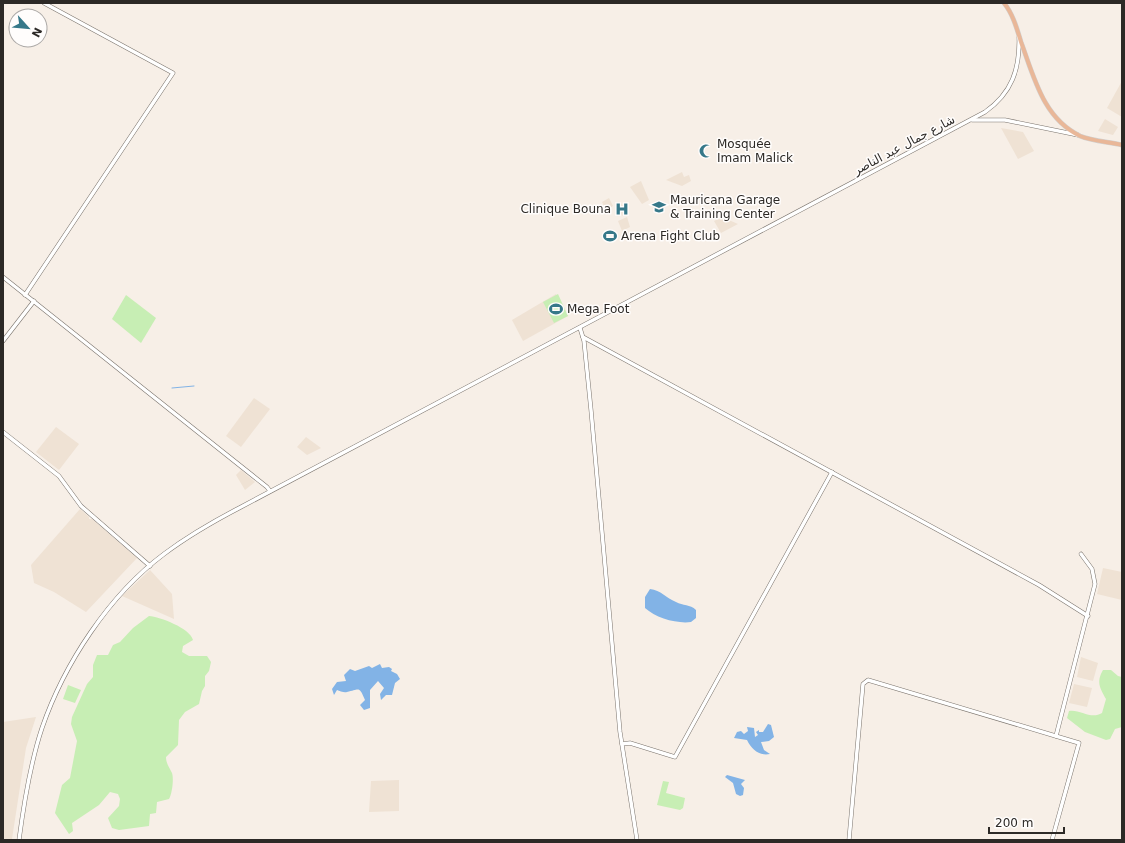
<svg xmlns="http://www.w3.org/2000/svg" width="1125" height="843" viewBox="0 0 1125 843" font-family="'DejaVu Sans',Cairo,sans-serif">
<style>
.built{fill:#efe2d4}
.green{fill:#c7eeb4}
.water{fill:#82b3e6}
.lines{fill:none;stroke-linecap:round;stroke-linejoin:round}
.stream{stroke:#82b3e6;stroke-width:1}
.secondary-casing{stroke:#7a736c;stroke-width:4.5}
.primary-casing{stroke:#d1d0cf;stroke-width:5}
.secondary{stroke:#fff;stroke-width:3.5}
.primary{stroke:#e9b798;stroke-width:4}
.labels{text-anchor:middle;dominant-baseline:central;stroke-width:3;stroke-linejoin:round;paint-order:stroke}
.poi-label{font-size:12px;fill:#2c2926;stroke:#fffdfc;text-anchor:start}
.street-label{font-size:12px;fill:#2c2926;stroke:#fffdfc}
</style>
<rect width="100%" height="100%" fill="#f7efe7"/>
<g class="built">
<path d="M 1122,81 L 1122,117 L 1107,108 Z"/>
<path d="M 1105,119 L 1118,127 L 1113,135 L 1098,131 Z"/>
<path d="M 1001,128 L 1023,132 L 1034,151 L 1018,159 Z"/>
<path d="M 682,172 L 684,177 L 689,175 L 691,181 L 682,186 L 666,180 Z"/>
<path d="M 641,181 L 649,200 L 642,204 L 630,187 Z"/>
<path d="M 609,198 L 613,206 L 606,210 L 602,202 Z"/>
<path d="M 659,201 L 664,210 L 659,213 L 654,204 Z"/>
<path d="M 621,203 L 627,213 L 622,216 L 617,206 Z"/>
<path d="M 627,217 L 630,227 L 622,231 L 618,221 Z"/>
<path d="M 722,217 L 738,224 L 721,233 L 714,221 Z"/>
<path d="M 556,294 L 568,316 L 523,341 L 512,320 Z"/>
<path d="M 254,398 L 270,409 L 241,447 L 226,436 Z"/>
<path d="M 56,427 L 79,444 L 59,470 L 36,452 Z"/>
<path d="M 306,437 L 321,448 L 307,455 L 297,447 Z"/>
<path d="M 241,470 L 255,482 L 245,490 L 236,475 Z"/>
<path d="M 80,509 L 89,517 L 89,519 L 92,519 L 137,558 L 86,612 L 54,592 L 34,583 L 31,565 Z"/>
<path d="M 1103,568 L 1122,572 L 1122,600 L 1097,594 Z"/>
<path d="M 150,570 L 172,594 L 174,619 L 122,596 Z"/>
<path d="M 1081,657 L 1098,663 L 1093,681 L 1077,677 Z"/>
<path d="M 1074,684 L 1092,688 L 1087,707 L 1069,703 Z"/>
<path d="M 36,717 L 26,748 L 12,839 L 3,840 L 3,722 Z"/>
<path d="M 399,780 L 399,811 L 369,812 L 371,781 Z"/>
</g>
<g class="green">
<path d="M 558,294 L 568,316 L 554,323 L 543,302 Z"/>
<path d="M 126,295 L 156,318 L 141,343 L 112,319 Z"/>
<path d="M 149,616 C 160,617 190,628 193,640 L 183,646 L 182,652 L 189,656 L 207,656 L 211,662 L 209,671 L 205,676 L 205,686 L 202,691 L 199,704 L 185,712 L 179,720 L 178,745 L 166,757 C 166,763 169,767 172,773 C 174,779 172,794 169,799 L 157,802 L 156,813 L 150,814 L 149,826 L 119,830 L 112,828 L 108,818 L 119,806 L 120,799 L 118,794 L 110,792 L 99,805 L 72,823 L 73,831 L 69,834 L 55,813 L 62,785 L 70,778 L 77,741 L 71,724 L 72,717 L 87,684 L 93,677 L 93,665 L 97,655 L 108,655 L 113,645 L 120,642 L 133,628 Z"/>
<path d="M 1103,670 L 1111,670 L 1118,676 L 1122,677 L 1122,727 L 1115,729 L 1110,739 L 1106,740 L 1085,732 L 1067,718 L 1069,711 C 1080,709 1091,720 1102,713 L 1106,699 C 1100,688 1096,682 1103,670 Z"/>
<path d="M 68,685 L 81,690 L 75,703 L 63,699 Z"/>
<path d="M 663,781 L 669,782 L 666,793 L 685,798 L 683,808 L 680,810 L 657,805 Z"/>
</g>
<g class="water">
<path d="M 650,589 C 661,590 666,598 676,602 C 683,606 690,604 696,610 L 696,618 L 691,622 C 677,624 656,618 645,608 L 645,597 Z"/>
<path d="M 380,664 L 382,668 L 389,667 L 392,669 L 391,671 L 397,674 L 400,679 L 395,683 L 392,695 L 386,695 L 381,700 L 380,694 L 384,688 L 378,681 L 370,690 L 370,708 L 364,710 L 360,705 L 365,700 C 359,686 360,689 347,692 C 344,693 340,691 337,690 L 334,695 L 332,689 L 337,682 L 346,681 L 344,675 L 350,669 L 355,671 L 369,666 L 372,668 Z"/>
<path d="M 768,724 L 771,725 L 774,737 L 769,741 L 761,742 L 764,750 L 770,754 C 759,756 752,750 747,740 L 734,738 L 737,732 L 741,731 L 744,734 L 748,731 L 747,727 L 754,728 L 755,737 L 758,735 L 756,732 L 759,730 L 759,732 L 763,732 Z"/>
<path d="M 727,775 L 745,780 L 741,784 L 744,788 L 743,795 L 740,796 L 736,794 L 733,783 L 725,777 Z"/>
</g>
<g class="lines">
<path class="stream" d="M 172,388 L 194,386"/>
<g class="secondary-casing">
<g id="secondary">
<path d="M 972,120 L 1005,120 L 1078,135"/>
<path d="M 3,277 L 267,487 L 270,491"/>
<path d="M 25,295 L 173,73 L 44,3"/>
<path d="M 580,328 L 584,341 L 591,410 L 620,732 L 637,840"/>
<path d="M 583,337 L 1039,585 L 1088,616"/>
<path d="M 3,341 L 34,301"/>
<path d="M 3,432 L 59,476 L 81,506 L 150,566"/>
<path d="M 1056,736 L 1095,584 L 1092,569 L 1081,554"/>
<path d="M 622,744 L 630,743 L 675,757 L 832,472"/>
<path d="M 19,840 C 24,802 30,764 42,728 C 64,664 109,595 164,554 C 188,536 214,521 241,507 L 985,112 C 1012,93 1020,69 1019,37"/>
<path d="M 849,840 L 863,684 L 868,680 L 1079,743 L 1052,840"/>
</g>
</g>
<g class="primary-casing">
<path id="primary" d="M 1004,3 C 1013,14 1017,29 1021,42 C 1034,77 1043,118 1080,136 C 1092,141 1109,142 1122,145"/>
</g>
<use href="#secondary" class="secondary"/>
<use href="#primary" class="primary"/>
</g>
<defs>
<g id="mosque-bare" transform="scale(1.08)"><path d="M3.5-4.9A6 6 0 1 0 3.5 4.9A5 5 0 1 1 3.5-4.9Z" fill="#367889" stroke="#fffdfc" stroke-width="2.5" paint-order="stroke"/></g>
<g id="university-bare" transform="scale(1.08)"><path d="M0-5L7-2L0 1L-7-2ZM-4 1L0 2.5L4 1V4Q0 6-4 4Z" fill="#367889" stroke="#fffdfc" stroke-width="2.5" paint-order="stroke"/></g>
<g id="hospital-bare" transform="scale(1.08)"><path d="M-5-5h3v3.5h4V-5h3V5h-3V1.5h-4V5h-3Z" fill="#367889" stroke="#fffdfc" stroke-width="2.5" paint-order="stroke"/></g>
<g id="stadium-bare" transform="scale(1.08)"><path d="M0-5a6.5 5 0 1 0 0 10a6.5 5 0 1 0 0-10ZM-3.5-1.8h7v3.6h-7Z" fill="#367889" stroke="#fffdfc" stroke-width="2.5" paint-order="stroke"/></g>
</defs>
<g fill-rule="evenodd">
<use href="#mosque-bare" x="706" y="151"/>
<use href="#university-bare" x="659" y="207"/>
<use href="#hospital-bare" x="622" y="209"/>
<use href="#stadium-bare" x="610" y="236"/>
<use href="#stadium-bare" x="556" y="309"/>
</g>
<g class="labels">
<g class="poi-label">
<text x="717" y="144">Mosquée<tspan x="717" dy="14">Imam Malick</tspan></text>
<text x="670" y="200">Mauricana Garage<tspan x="670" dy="14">&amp; Training Center</tspan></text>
<text x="611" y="209" text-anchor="end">Clinique Bouna</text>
<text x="621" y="236">Arena Fight Club</text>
<text x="567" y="309">Mega Foot</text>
</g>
<g class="street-label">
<text transform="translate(904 145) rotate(-28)">شارع جمال عبد الناصر</text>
</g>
</g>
<rect width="1125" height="843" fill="none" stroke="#2c2926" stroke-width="8"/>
<g transform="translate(28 28) rotate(117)"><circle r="19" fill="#fffdfc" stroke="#aba8a6"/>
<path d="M0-3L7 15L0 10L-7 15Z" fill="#367889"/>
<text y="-6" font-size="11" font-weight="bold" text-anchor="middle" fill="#2c2926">N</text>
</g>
<path d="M989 827v6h75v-6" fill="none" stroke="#2c2926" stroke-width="2"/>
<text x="995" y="827" font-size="12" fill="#2c2926" stroke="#fffdfc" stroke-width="3" paint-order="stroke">200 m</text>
</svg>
